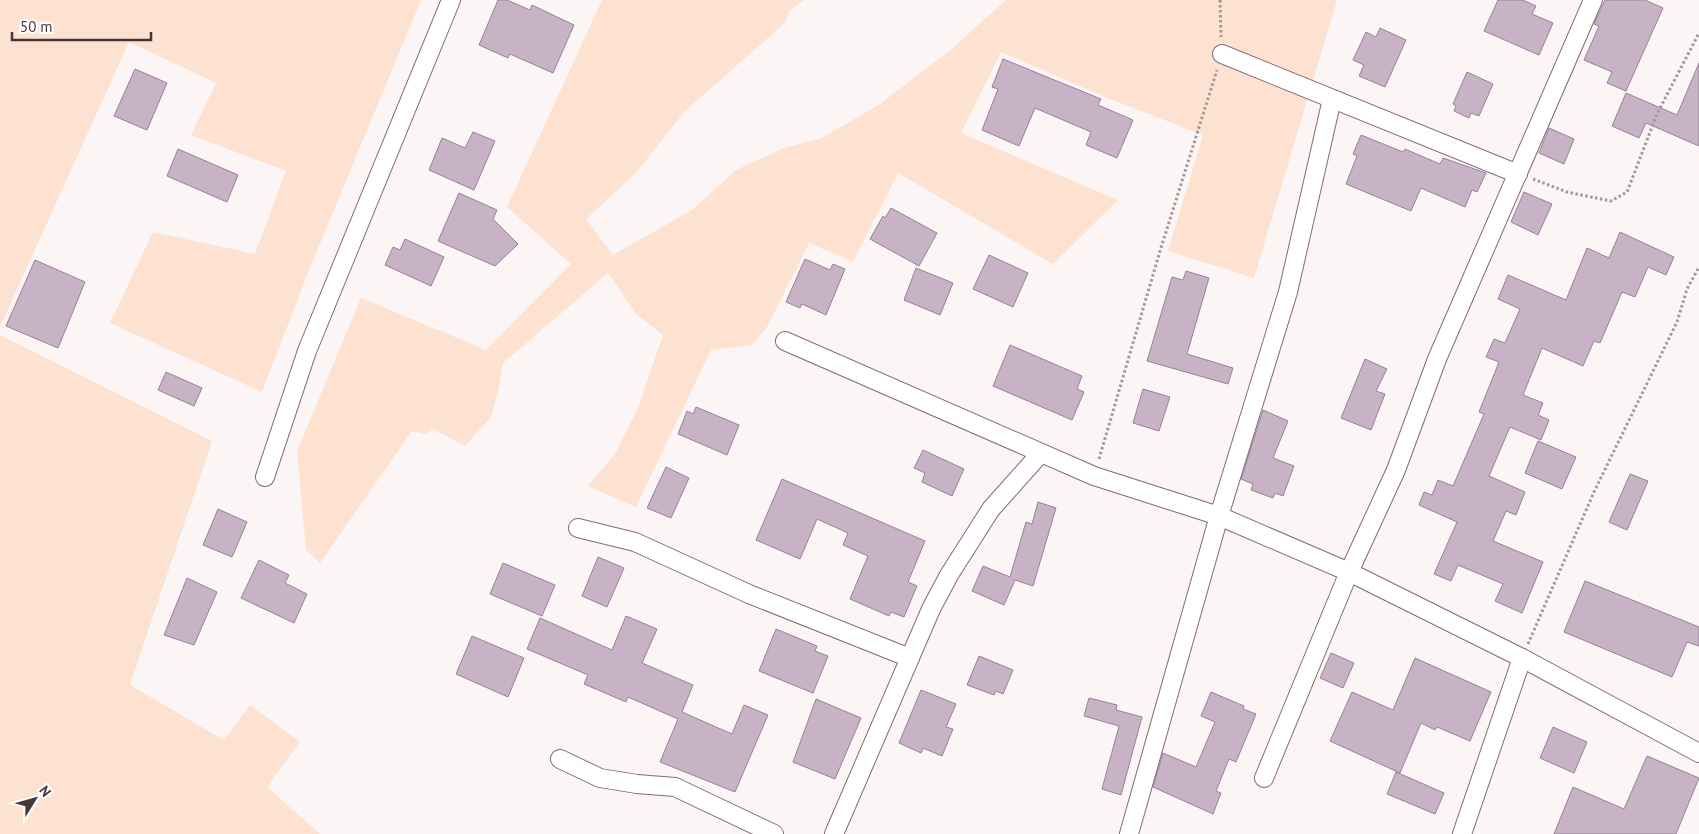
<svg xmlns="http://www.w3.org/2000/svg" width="1699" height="834" viewBox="0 0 1699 834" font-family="'PT Sans',sans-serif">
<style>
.green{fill:#fee2d1}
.building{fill:#c8b2c6;stroke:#978295}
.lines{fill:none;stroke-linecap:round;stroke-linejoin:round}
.minor-casing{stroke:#856a73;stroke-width:20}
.path{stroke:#a1989b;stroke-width:3;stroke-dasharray:2.5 2.5;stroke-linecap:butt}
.minor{stroke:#fff;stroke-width:18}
</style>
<rect width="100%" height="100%" fill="#fbf5f6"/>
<g class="green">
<path d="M 0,0 L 421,0 L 307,275 L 262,392 L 110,323 L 153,232 L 255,254 L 286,171 L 191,135 L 216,83 L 129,42 L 0,327 Z"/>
<path d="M 602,0 L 804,0 L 789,11 L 785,23 L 685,111 L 635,174 L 586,219 L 613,255 L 692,210 L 736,170 L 784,148 L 822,138 L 880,104 L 948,52 L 1006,0 L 1337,0 L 1254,278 L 1168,251 L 1203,135 L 1105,97 L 1001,52 L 961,133 L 1118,200 L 1053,264 L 898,173 L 853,262 L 809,243 L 767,327 L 752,345 L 711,350 L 636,507 L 588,486 L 615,454 L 638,408 L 663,335 L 636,314 L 608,273 L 503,363 L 499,387 L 491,417 L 465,446 L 432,428 L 426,434 L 412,431 L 320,563 L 306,550 L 297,451 L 361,298 L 486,350 L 571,264 L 507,207 Z"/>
<path d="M 0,335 L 212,441 L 130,685 L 224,740 L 250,705 L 300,742 L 267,787 L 320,834 L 0,834 Z"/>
</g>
<g class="building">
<path d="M 498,0 L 507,0 L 530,10 L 532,5 L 574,25 L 553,73 L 510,54 L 508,58 L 479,45 Z"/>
<path d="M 1498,0 L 1523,0 L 1536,6 L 1532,14 L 1553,23 L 1539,55 L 1484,31 Z"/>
<path d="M 1605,0 L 1645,0 L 1663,8 L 1626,91 L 1607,83 L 1612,72 L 1584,60 L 1599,26 L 1594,24 Z"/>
<path d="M 1380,28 L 1406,40 L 1385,87 L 1359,76 L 1364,65 L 1353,60 L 1366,32 L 1376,37 Z"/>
<path d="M 1003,59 L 1101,99 L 1098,105 L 1133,120 L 1117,158 L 1086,145 L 1091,132 L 1035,108 L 1019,146 L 982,130 L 998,89 L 992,87 Z"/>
<path d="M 1699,63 L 1699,146 L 1646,123 L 1639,138 L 1612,126 L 1626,93 L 1677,115 Z"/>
<path d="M 135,69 L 167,83 L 147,130 L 114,116 Z"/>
<path d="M 1467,72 L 1493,84 L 1479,116 L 1471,113 L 1469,118 L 1454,111 L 1456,106 L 1453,104 Z"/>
<path d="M 1549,128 L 1574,139 L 1564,164 L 1539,153 Z"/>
<path d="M 473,132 L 495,141 L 474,190 L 429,170 L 442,138 L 465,148 Z"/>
<path d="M 1361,135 L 1403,152 L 1405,149 L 1440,164 L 1443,158 L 1486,173 L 1477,192 L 1472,190 L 1465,207 L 1421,188 L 1411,211 L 1346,184 L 1357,156 L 1353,154 Z"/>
<path d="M 178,149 L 238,175 L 227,202 L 167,176 Z"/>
<path d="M 1524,192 L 1552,204 L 1538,235 L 1511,222 Z"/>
<path d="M 459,193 L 497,210 L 493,219 L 518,244 L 495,266 L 438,241 Z"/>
<path d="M 891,208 L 937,233 L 919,266 L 870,239 L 883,216 L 885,218 Z"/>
<path d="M 1620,232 L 1674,257 L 1666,275 L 1648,267 L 1635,297 L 1622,292 L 1600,343 L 1594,341 L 1583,366 L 1542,348 L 1523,395 L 1543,403 L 1538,415 L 1549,420 L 1541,440 L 1510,427 L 1489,476 L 1525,492 L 1516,515 L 1506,511 L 1493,541 L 1543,562 L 1522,613 L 1495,601 L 1503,584 L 1458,565 L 1451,581 L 1434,574 L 1457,522 L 1419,505 L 1424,492 L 1432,495 L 1438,480 L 1453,486 L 1484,414 L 1479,412 L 1499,362 L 1486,357 L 1494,339 L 1505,343 L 1520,309 L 1498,299 L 1508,275 L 1566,300 L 1587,248 L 1609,258 Z"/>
<path d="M 405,239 L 444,257 L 431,286 L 385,265 L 393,247 L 400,250 Z"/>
<path d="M 989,255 L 1028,273 L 1013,307 L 973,289 Z"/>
<path d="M 805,259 L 830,270 L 833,264 L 845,269 L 826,315 L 802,304 L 800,308 L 786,302 Z"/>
<path d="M 35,260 L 85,282 L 58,348 L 6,326 Z"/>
<path d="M 916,268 L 953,283 L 940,315 L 904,300 Z"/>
<path d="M 1186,271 L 1209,278 L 1187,354 L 1233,368 L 1228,384 L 1147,361 L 1172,277 L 1183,280 Z"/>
<path d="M 1010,345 L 1082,376 L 1077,389 L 1084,392 L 1072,420 L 993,386 Z"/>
<path d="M 1365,359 L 1387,369 L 1376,391 L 1385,394 L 1371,430 L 1341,418 Z"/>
<path d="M 166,372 L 202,388 L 194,406 L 158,390 Z"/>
<path d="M 1143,389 L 1170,397 L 1159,431 L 1133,423 Z"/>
<path d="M 696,407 L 739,425 L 727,455 L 678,434 L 687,411 L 693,414 Z"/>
<path d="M 1263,410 L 1288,421 L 1273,458 L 1294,466 L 1283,496 L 1275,493 L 1273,498 L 1251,490 L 1253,484 L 1241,479 Z"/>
<path d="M 1538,441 L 1576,457 L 1562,489 L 1525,473 Z"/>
<path d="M 923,450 L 964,469 L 952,496 L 922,482 L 925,473 L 914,468 Z"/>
<path d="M 666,467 L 689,478 L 671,518 L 647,508 Z"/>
<path d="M 1630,474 L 1648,481 L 1627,530 L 1609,522 Z"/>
<path d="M 782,479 L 925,541 L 908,582 L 917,586 L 904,617 L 891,612 L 889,616 L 850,599 L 868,556 L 843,545 L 848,533 L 817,519 L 800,559 L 756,540 Z"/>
<path d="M 1038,502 L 1056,508 L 1033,586 L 1015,580 L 1004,605 L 972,591 L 983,566 L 1010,577 L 1026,522 L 1032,524 Z"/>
<path d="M 218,509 L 247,522 L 232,557 L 203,545 Z"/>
<path d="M 598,557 L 624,568 L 607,607 L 582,596 Z"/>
<path d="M 259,560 L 289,575 L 285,583 L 307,594 L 294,623 L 241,598 Z"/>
<path d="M 503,563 L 555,585 L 542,616 L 490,594 Z"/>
<path d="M 187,578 L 217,592 L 194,645 L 164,635 Z"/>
<path d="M 1585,581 L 1699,627 L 1699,646 L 1687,642 L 1672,677 L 1564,632 Z"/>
<path d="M 626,616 L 657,629 L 642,663 L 693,685 L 682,712 L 732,734 L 744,705 L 768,715 L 735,792 L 660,762 L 678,719 L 628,697 L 626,702 L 584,684 L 588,675 L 527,649 L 540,618 L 612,650 Z"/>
<path d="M 776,629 L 817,646 L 815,651 L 828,656 L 813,693 L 759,671 Z"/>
<path d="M 472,636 L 524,658 L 508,697 L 456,674 Z"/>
<path d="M 1331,653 L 1354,663 L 1343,688 L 1320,678 Z"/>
<path d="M 979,656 L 1013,670 L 1003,694 L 996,691 L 994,695 L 967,685 Z"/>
<path d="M 1415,658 L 1491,692 L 1470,741 L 1437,727 L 1435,730 L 1421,723 L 1400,773 L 1330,741 L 1352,692 L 1393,710 Z"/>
<path d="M 921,690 L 956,704 L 946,727 L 953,729 L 942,756 L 923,748 L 921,753 L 899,743 Z"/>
<path d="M 1211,692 L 1244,706 L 1243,709 L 1256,714 L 1236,762 L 1229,759 L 1216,791 L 1221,793 L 1213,814 L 1153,787 L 1163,753 L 1196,767 L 1215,722 L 1201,716 Z"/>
<path d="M 1089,698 L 1117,705 L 1116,710 L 1142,717 L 1121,795 L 1102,789 L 1119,726 L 1084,716 Z"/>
<path d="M 816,699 L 861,718 L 835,779 L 793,762 Z"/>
<path d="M 1553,727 L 1587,742 L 1574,773 L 1540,758 Z"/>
<path d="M 1647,756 L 1699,778 L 1676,834 L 1554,834 L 1573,787 L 1624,809 Z"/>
<path d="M 1396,772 L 1444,793 L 1435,814 L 1387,794 Z"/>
</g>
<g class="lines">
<g class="minor-casing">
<g id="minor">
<path d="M 1222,54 L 1518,174"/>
<path d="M 785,341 L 1094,476 L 1219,516 L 1349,572 L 1522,658 L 1699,753"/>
<path d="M 265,477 L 307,351 L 451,0"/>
<path d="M 578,528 L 635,542 L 749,594 L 910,658"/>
<path d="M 560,759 L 600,778 L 637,784 L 675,787 L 774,834"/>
<path d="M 1264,778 L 1349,572 L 1396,470 L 1437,359 L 1593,0"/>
<path d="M 834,834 L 931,609 L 949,575 L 991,509 L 1040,454"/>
<path d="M 1129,834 L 1219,516 L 1288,292 L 1332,99"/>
<path d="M 1462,834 L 1522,658"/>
</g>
</g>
<g class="path">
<path d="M 1220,0 L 1221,37"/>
<path d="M 1533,179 L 1567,192 L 1611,201 L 1627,192 L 1657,114 L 1699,33"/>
<path d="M 1099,459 L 1160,251 L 1217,70"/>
<path d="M 1528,644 L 1594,492 L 1677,322 L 1687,289 L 1699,267"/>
</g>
<use href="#minor" class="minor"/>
</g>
<g transform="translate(35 799) rotate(53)" stroke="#ffffff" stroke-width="4" paint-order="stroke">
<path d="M0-4L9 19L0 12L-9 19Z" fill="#43373b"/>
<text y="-8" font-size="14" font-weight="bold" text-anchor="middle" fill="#43373b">N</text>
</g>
<path d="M12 32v8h139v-8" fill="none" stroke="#43373b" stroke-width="2.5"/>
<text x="20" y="32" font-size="15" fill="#43373b" stroke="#ffffff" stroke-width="4" paint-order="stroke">50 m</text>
</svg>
